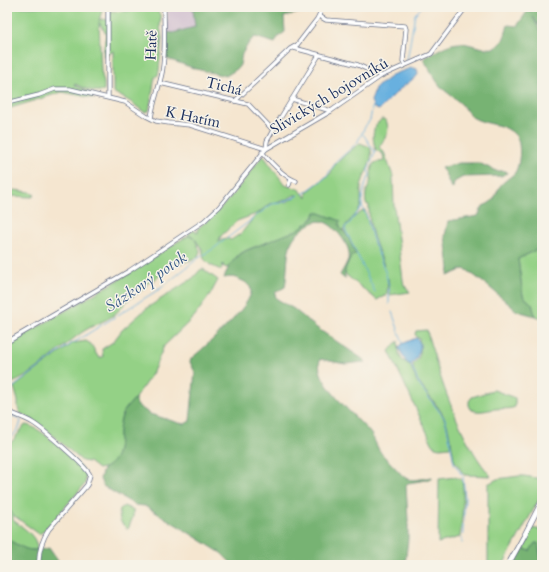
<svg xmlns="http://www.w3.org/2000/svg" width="549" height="572" viewBox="0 0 549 572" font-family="Cardo,serif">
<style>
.industrial{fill:#cfbdcf}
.green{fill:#94d186;stroke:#588072;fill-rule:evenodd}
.forest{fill:#77b373;stroke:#497168}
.water{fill:#67b0df;stroke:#41709e}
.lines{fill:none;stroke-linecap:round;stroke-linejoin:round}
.stream{stroke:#67b0df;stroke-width:1}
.minor-casing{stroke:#676f86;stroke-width:5}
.major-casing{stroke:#676f86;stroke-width:6}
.minor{stroke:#fff;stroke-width:3.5}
.major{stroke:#fff;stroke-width:4.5}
.labels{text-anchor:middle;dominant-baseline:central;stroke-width:3;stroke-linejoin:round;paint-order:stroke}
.street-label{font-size:15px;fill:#1b2f5e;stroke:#f7f3e8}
.water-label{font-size:16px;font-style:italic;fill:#325685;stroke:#f7f3e8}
</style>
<rect width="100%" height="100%" fill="#f7f3e8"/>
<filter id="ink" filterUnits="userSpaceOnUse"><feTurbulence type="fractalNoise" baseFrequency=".025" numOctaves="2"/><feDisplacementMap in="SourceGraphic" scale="8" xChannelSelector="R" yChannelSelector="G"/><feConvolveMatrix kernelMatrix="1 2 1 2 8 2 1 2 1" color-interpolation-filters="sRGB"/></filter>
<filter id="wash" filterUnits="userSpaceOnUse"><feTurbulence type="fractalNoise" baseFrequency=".012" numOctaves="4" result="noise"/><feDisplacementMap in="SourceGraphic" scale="16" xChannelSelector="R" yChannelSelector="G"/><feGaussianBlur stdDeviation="0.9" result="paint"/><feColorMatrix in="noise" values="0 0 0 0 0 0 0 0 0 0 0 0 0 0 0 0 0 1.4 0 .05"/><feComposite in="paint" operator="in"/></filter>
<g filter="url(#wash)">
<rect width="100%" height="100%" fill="#f5e6d0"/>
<path class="industrial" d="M 168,7 L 191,7 L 194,13 L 195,27 L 172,33 L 167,32 Z"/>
<g class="green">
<path d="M 7,7 L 103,7 L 99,21 L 101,19 L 110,20 L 110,11 C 116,11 122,12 127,11 C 135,8 149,5 157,9 L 161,17 L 160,26 L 162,38 L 159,71 L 158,75 L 155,77 L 149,111 L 144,112 L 131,102 L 113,92 L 113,51 L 104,57 L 104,47 L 106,34 L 99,22 L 101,71 L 104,83 L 104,90 C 94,94 84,88 75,84 L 74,85 L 93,94 L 93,98 L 62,92 L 7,109 L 7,93 L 8,99 L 12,97 L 9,94 L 7,66 Z"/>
<path d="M 382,119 L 386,120 C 391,132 385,138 379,147 L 384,152 L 393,176 L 394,206 L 403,280 L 404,285 L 410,292 L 390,295 L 388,278 L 387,294 L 377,300 L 345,274 C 343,267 350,263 351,256 C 353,249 349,238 345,234 C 345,232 345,229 345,227 C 347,223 361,211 365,210 L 374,243 L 384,265 C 376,245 368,227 369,205 L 366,204 C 364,188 369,191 371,178 C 372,171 370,170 374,163 L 384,161 L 383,154 L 376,150 C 372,139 371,127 382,119 Z"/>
<path d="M 360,143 L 370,147 C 375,158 365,172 362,183 C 359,191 363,200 360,208 C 356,217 347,221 343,230 L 341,230 L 339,224 L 340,221 L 316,212 C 308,233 265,241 245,251 L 238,255 L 227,268 L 224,267 L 223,264 L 221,270 L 210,265 L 204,259 L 202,249 L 195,239 L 200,251 L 198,257 L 171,267 L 154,280 L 148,282 C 143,291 136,294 128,300 C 123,305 119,311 114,315 C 104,322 93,325 84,331 C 64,344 29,381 7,384 L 7,345 L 130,273 L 177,242 L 188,236 L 194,237 L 187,235 L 194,230 L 198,233 L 198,228 C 224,209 244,181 263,155 L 285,185 L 299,189 L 307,198 L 307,192 L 331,173 L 333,167 L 346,154 ZM 294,195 L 297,195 L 287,202 L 273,203 L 267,206 L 254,217 L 240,235 L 240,234 L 231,240 L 226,238 L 218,242 L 221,236 L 237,221 L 256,214 L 272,203 L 286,200 Z"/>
<path d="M 15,190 L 30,192 L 35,195 L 32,197 L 7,196 L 7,192 Z"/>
<path d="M 542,247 L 542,318 L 535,316 L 532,304 L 523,296 L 518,259 Z"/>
<path d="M 203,269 L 218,280 L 210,295 L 194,317 L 164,346 L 152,374 L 135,398 L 122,414 L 119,431 L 119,446 L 115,460 L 108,467 L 98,469 L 89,462 L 82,461 L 42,426 L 20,413 L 18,408 L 18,401 L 14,387 L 73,343 L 86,341 L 91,344 L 98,357 L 103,357 L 102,349 L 113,342 L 122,330 L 147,308 L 193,278 L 200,270 Z"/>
<path d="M 427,330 C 428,340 433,350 435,359 C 445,394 466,449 491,476 L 464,475 L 454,460 L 451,440 L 450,447 L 440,448 L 435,447 L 432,443 L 390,353 L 389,351 L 398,341 L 399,354 L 402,360 L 410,365 L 417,382 L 441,412 L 446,423 L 450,439 C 449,429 446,419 440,410 C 431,396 414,383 413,365 C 422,354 421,352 419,338 L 417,338 L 415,334 L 416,331 Z"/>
<path d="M 494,390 L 515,398 L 515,407 C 508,410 503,408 495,409 C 487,410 476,414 469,408 L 469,401 L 472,397 Z"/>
<path d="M 25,425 C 40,425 71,458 83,469 L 86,475 L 85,484 L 44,531 L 39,534 L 13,515 L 7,506 L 7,448 Z"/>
<path d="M 519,476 L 524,476 L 542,479 L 542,494 L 503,565 L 488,565 L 488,484 L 497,479 Z"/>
<path d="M 455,477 C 457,478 460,478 461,479 C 466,485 461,528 460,537 L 438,543 L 439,479 Z"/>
<path d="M 124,506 L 133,510 L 133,517 L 128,529 C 120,523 119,520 119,510 Z"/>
<path d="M 7,507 L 13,516 L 13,520 C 22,527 38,536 37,550 L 26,550 L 7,539 Z"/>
<path d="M 532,528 L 542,530 L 542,561 L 540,551 L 535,543 L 530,551 L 524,549 Z"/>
</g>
<g class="forest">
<path d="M 196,7 L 313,7 L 312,9 L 284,17 L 285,32 L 278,37 L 275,43 L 255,37 L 250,41 L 242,54 L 240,65 L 237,69 L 226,76 L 196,69 L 165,58 L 167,32 L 173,33 L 195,27 L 193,9 Z"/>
<path d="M 529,7 L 536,7 L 542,19 L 542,30 L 533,17 L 542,35 L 542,247 L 518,259 L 523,296 L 532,304 L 535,316 L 517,311 L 488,286 L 467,270 L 463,269 L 448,276 L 449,268 L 445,236 L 448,221 L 478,216 L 483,206 C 496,201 494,197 500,186 C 504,181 509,178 514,174 C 520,168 522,143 516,136 C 505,122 486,126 472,117 C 467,113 465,107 460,103 C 454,97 447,93 441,87 C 434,79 430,68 423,59 C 434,53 446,43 460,43 C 472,43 492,55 501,43 C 505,38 506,31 508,25 L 517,26 L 529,9 L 531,12 Z"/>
<path d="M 459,163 L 479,163 L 496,171 L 506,171 L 507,173 L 501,176 L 463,177 L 454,182 L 453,188 L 451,188 L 445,173 L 441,168 Z"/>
<path d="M 317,212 L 341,221 L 339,224 L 341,230 L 343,230 L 349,238 L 356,254 L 352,255 C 347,264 344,269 345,279 L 340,275 C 343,269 348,262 349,255 C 350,245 334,225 324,222 C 314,218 299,231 293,239 C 286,250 288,273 285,287 L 276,292 L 275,295 L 277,299 L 294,309 L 317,328 L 364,360 L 365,362 L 345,364 L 320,359 C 313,383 358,417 371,434 C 375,440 377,448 381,453 C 388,461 396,468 403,476 C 411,483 422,478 432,477 L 432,479 L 408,483 L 406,485 L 408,521 L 408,539 L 405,565 L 233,565 L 221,553 L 175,524 L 145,506 L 135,505 L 103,486 L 100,479 L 103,469 C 127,456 114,437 122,416 C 124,409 131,403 135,398 L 137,405 L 150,414 L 179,423 L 185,424 L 190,421 L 195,372 L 190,362 L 191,359 C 203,348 254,305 251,289 C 250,286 247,284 245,282 C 236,278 234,276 224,278 C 228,266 234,258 245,251 L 297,230 L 314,218 L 314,214 Z"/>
<path d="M 7,539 C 25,549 29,553 49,548 L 58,561 L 56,565 L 7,565 Z"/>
<path d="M 535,543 L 538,543 L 542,565 L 520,565 L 517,563 L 512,564 L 524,549 L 530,551 Z"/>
</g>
<g class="water">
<path d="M 411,68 L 413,68 L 417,69 L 418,73 L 417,76 L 400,89 L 379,110 L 374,108 L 371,101 L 375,89 L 378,86 L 394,74 Z"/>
<path d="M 416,338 C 425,345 417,358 411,365 L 406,362 L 399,348 L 402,344 Z"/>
</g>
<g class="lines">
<g class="stream">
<path d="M 407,61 L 415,14 L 422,7"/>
<path d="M 363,134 L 375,152 L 371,163"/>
<path d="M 370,165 L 368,170 L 370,175 L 366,182 L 362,198 L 362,206 L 367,217 L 372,237 L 386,274 L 389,288 L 389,304"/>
<path d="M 303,194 L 325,178 L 337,161 L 357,143 L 366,125 L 370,120 L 373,104"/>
<path d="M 362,206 L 349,224 L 345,227 L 345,229 L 375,292"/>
<path d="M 392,312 L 403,343"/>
<path d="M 411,365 L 420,386 L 445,419 L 447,427 L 454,463 L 462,475"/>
<path d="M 7,392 L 65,348 L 161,288 L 197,259 L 213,249 L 272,204 L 281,203 L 299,195"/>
<path d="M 7,414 L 18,418 L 21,421 L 19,428 L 7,443"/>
<path d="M 462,543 L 465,498 L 463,477"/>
</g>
</g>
</g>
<g filter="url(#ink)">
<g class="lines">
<g class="minor-casing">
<g id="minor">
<path d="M 108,7 L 108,97"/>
<path d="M 319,16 L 326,20 L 405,26 L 406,29 L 403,61 L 405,65"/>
<path d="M 294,48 L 358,65 L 381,76"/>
<path d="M 160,83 L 248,104 L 273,130"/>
<path d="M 292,99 L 331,111"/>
<path d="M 235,101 L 290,49 L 297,45 L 317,19 L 321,11 L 321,7"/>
<path d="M 7,103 L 39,95 L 55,89 L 70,89 L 125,102 L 146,116 L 156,121 L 169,123 L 190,125 L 266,149 L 267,141 L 273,130 L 319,55"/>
<path d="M 151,118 C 153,103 159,88 162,73 C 166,51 164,29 164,7"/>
<path d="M 262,152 C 271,163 283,176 296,181"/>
<path d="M 289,185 L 291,179"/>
<path d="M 7,342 L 129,271 L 204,221 L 219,207 L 266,149 L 331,111 L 381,76 L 431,54 L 466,7"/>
<path d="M 7,411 C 15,415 25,418 33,423 C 43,429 86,466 90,475 L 87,485 L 49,529 C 42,540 38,551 39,565"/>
</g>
</g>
<g class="major-casing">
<path id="major" d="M 508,565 L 524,536 L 542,501"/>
</g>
<use href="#minor" class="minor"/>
<use href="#major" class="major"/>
</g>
</g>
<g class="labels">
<g class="street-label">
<text transform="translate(151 45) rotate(-88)">Hatě</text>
<text transform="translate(224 86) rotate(14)">Tichá</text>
<text transform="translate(329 96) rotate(-31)">Slivických bojovníků</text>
<text transform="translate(193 117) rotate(12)">K Hatím</text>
</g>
<g class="water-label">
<text transform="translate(146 282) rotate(-34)">Sázkový potok</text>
</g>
</g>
<rect width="549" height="572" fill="none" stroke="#f7f3e8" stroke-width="24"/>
</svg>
